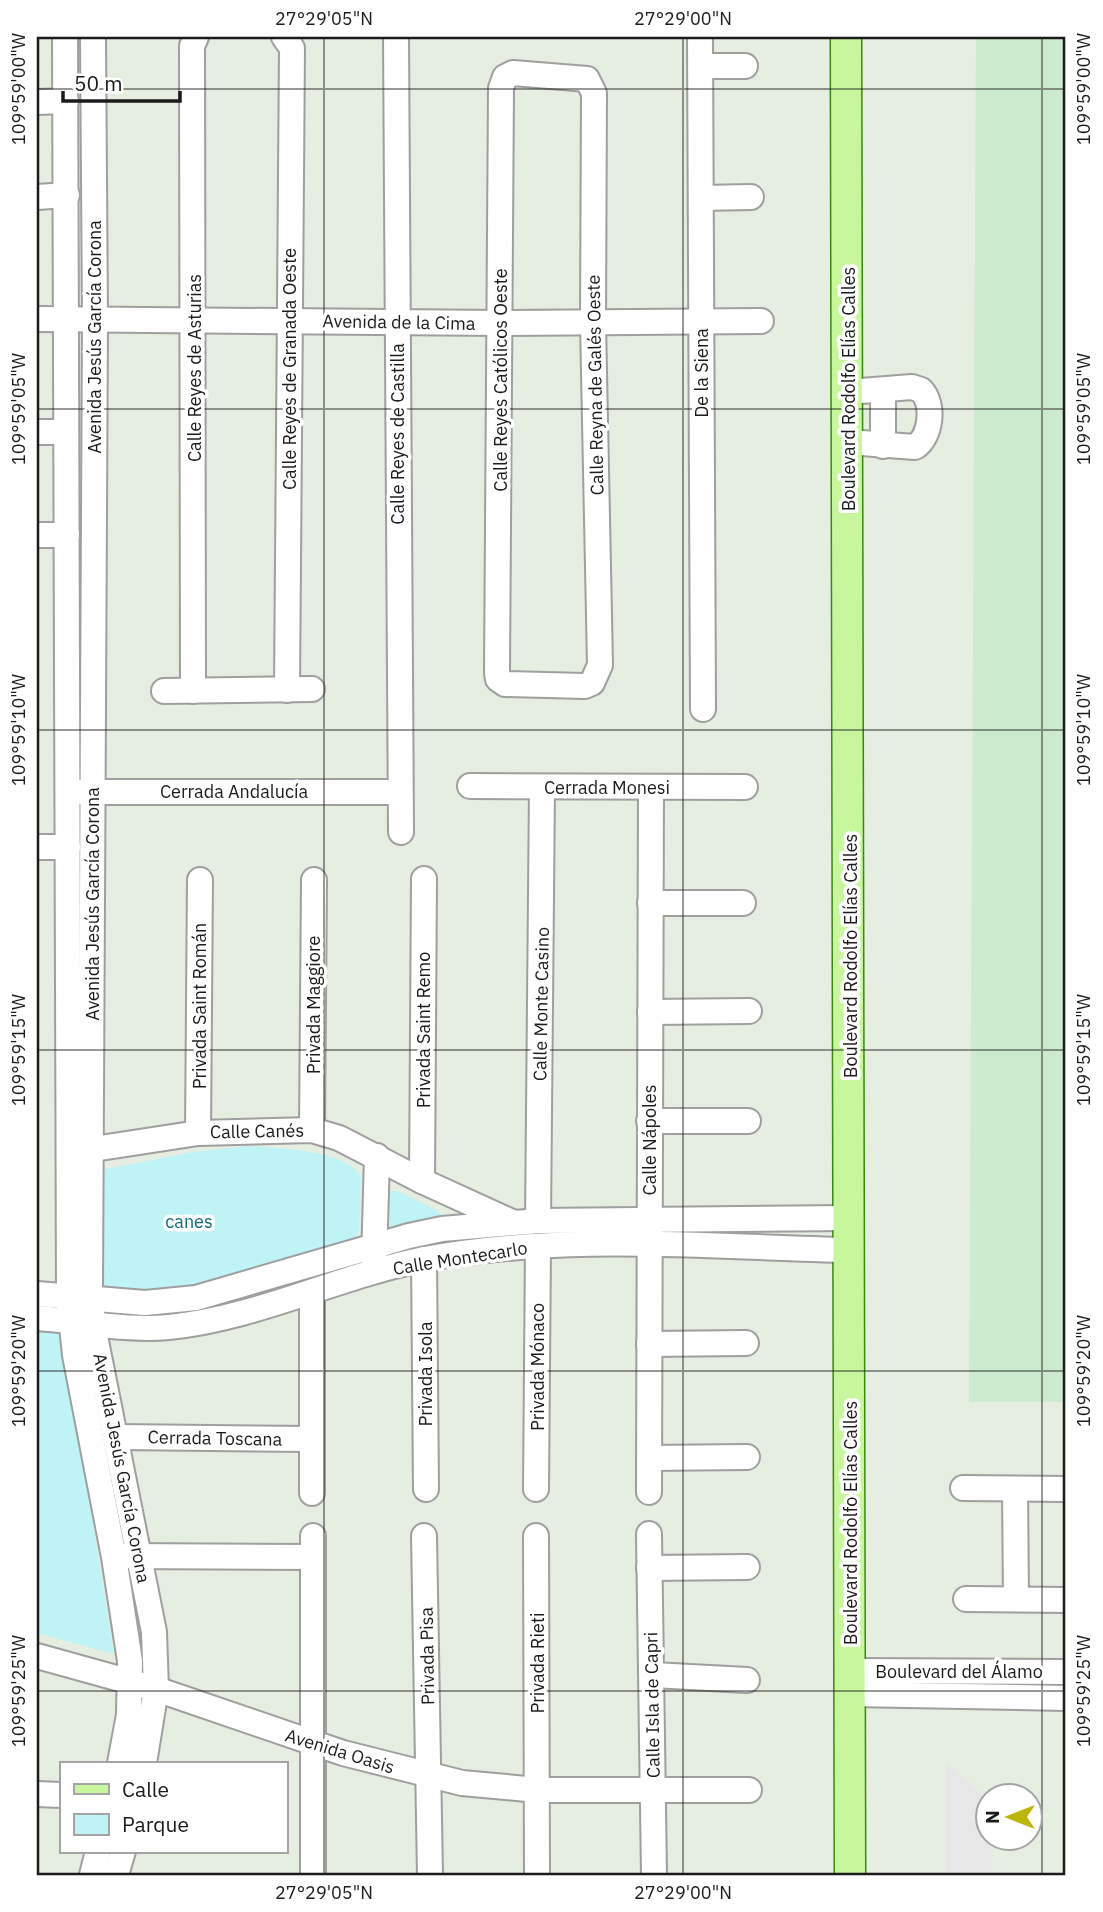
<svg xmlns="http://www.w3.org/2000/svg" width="1103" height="1912" viewBox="0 0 1103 1912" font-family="'IBM Plex Sans',sans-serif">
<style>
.farmland{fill:#cdebce}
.park{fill:#bff3f6}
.parking{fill:#e7e7e7}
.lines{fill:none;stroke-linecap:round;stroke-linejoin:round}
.minor-casing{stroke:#9f9f9f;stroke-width:28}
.major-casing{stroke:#388b08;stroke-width:33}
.minor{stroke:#fff;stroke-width:24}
.major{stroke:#c7f69c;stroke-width:30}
.ticks{fill:none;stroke:#1b1b1b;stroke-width:2;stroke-opacity:0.45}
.labels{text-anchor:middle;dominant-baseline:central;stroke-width:7;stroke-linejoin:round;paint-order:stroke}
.street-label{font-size:18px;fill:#1b1b1b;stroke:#fff}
.park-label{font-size:18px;fill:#106e72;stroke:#fff}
.neatline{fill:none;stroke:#1b1b1b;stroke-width:2.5}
.ticks-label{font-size:18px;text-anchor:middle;fill:#1b1b1b}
</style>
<rect width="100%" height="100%" fill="#e6ede1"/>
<path class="farmland" d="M 976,37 L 1066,37 L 1066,1402 L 969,1402 Z"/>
<g class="park">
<path d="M 250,1146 C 280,1149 342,1149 361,1176 L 359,1230 L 356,1238 L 265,1273 L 157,1293 L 103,1289 L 101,1170 L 192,1152 Z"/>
<path d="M 390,1191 L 398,1191 L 438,1211 L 441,1215 L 437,1222 L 390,1227 Z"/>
<path d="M 37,1330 L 62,1333 L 114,1654 L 37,1633 Z"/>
</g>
<path class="parking" d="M 946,1763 L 981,1793 L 994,1795 L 988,1797 L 988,1839 L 992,1839 L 991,1875 L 945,1875 Z"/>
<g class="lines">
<g class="minor-casing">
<g id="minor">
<path d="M 65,37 L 69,1298 L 75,1355 L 114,1557 L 130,1661 L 129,1715 L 120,1763"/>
<path d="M 93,37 L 95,320 L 90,1287 L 93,1326 L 154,1632 L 156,1689 L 144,1763"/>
<path d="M 284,37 L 292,48 L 287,690"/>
<path d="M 396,37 L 401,832"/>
<path d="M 700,37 L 703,709"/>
<path d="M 701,66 L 745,66"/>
<path d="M 513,73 L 587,79 L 594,93 L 593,323 L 600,665 L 592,683 L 585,686 L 505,684 L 498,679 L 497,673 L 501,88 L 505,77 Z"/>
<path d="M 37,102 L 66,101"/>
<path d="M 37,197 L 67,195"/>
<path d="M 701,198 L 751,197"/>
<path d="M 37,319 L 500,323 L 761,321"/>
<path d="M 883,390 L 883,446"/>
<path d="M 848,392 L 912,387 L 921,390 C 935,404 931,437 915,447 L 848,442"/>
<path d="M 37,432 L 66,432"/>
<path d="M 37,535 L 67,535"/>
<path d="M 164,691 L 312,689"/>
<path d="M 193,691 L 192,46 L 196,37"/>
<path d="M 470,786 L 745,787"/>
<path d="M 78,792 L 399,792"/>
<path d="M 37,847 L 68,847"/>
<path d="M 650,903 L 743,903"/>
<path d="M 650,1012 L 749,1011"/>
<path d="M 649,1121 L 748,1121"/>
<path d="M 312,1130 L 314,880"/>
<path d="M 198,1133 L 200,880"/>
<path d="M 74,1152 L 198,1133 L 312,1130 L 339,1138 L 422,1181 L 512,1222"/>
<path d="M 422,1181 L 424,879"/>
<path d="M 538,1221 L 542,787"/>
<path d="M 424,1259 L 426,1489"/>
<path d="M 374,1261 L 377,1156"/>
<path d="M 312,1292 L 312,1493"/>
<path d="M 37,1294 L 145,1303 L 196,1298 L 409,1236 L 442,1229 L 538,1221 L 849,1218"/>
<path d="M 37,1318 C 81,1321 124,1331 169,1327 C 258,1318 338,1276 425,1259 C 564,1233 710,1247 850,1250"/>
<path d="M 649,1344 L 746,1343"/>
<path d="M 117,1437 L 312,1439"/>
<path d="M 649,1458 L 747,1457"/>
<path d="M 963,1488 L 1066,1489"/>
<path d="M 536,1489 L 538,1246"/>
<path d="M 1015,1489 L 1016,1598"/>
<path d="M 649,1492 L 651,787"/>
<path d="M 649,1534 L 654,1875"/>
<path d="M 424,1536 L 430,1875"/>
<path d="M 536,1536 L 537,1875"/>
<path d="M 125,1556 L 313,1557"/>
<path d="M 649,1568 L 747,1567"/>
<path d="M 966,1599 L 1066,1600"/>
<path d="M 37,1656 L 156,1689 L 343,1753 L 462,1783 L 538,1790 L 749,1790"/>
<path d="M 851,1671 L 1066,1672"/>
<path d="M 653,1675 L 747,1680"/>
<path d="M 851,1694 L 1066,1698"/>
<path d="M 37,1794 L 61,1795"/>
<path d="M 92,1875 L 98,1851"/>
<path d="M 116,1875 L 123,1851"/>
<path d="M 313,1875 L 313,1536"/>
</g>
</g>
<g class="major-casing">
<path id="major" d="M 846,37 L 850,1875"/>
</g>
<use href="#minor" class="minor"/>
<use href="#major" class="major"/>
</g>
<path class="ticks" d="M 324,37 L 324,1875M 683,37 L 683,1875M 1042,37 L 1042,1875M 37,89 L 1066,89M 37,409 L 1066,409M 37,730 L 1066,730M 37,1050 L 1066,1050M 37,1371 L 1066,1371M 37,1691 L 1066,1691"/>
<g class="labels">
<g class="street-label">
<text transform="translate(399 322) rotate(1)">Avenida de la Cima</text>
<text transform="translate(94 337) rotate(-90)">Avenida Jesús García Corona</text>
<text transform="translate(194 368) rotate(-90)">Calle Reyes de Asturias</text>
<text transform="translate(289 369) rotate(-90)">Calle Reyes de Granada Oeste</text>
<text transform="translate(701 373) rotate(-90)">De la Siena</text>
<text transform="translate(500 380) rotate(-90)">Calle Reyes Católicos Oeste</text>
<text transform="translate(595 385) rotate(-91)">Calle Reyna de Galés Oeste</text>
<text transform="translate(848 389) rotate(-90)">Boulevard Rodolfo Elías Calles</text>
<text transform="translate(397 434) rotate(-90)">Calle Reyes de Castilla</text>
<text x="607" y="787">Cerrada Monesi</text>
<text x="234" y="791">Cerrada Andalucía</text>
<text transform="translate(92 904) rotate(-90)">Avenida Jesús García Corona</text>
<text transform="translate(850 956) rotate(-90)">Boulevard Rodolfo Elías Calles</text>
<text transform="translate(541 1004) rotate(-89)">Calle Monte Casino</text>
<text transform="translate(313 1005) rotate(-90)">Privada Maggiore</text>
<text transform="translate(199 1006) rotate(-90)">Privada Saint Román</text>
<text transform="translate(423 1030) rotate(-90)">Privada Saint Remo</text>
<text transform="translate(257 1131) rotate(-1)">Calle Canés</text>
<text transform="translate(649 1140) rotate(-90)">Calle Nápoles</text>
<text transform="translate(460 1258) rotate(-9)">Calle Montecarlo</text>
<text transform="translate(537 1367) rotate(-90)">Privada Mónaco</text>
<text transform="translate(425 1374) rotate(-90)">Privada Isola</text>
<text transform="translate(215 1438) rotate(1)">Cerrada Toscana</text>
<text transform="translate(122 1468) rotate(79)">Avenida Jesús García Corona</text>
<text transform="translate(850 1523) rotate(-90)">Boulevard Rodolfo Elías Calles</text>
<text transform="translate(427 1656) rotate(-91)">Privada Pisa</text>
<text transform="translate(537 1663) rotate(-90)">Privada Rieti</text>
<text x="959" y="1671">Boulevard del Álamo</text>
<text transform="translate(652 1705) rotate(-91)">Calle Isla de Capri</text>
<text transform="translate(340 1751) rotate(17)">Avenida Oasis</text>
</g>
<g class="park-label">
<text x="189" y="1221">canes</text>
</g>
</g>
<rect width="1103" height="1912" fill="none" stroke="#ffffff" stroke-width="77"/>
<rect x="60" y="1762" width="228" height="91" fill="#ffffff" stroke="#a4a4a4" stroke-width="2"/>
<rect x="74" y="1784" width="35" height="10" fill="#c7f69c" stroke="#a4a4a4" stroke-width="2"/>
<text x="122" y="1797" font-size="21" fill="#1b1b1b">Calle</text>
<rect x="74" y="1814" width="35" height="21" fill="#bff3f6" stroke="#a4a4a4" stroke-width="2"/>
<text x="122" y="1832" font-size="21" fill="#1b1b1b">Parque</text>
<g transform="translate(1009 1817) rotate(270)"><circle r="33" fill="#ffffff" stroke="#a4a4a4" stroke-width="2"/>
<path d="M0-5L12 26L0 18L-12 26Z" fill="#bdb60a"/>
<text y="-10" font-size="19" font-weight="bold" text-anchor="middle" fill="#1b1b1b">N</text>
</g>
<path d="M63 91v10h117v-10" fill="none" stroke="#1b1b1b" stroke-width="3.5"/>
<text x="74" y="91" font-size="21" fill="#1b1b1b" stroke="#ffffff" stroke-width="5" paint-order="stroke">50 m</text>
<rect x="38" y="38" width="1026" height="1836" class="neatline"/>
<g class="ticks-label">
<text x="324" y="25">27°29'05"N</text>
<text x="683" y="25">27°29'00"N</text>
<text transform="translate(1084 89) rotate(-90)" y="6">109°59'00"W</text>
<text transform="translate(19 89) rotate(-90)" y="6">109°59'00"W</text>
<text transform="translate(1084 409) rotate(-90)" y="6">109°59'05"W</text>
<text transform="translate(19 409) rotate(-90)" y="6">109°59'05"W</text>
<text transform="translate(1084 730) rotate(-90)" y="6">109°59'10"W</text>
<text transform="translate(19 730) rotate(-90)" y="6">109°59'10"W</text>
<text transform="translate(19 1050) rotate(-90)" y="6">109°59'15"W</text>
<text transform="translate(1084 1050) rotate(-90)" y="6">109°59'15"W</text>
<text transform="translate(19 1371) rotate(-90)" y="6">109°59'20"W</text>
<text transform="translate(1084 1371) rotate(-90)" y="6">109°59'20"W</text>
<text transform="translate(19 1691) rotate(-90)" y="6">109°59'25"W</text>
<text transform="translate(1084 1691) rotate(-90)" y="6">109°59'25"W</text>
<text x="324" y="1899">27°29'05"N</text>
<text x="683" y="1899">27°29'00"N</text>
</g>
</svg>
